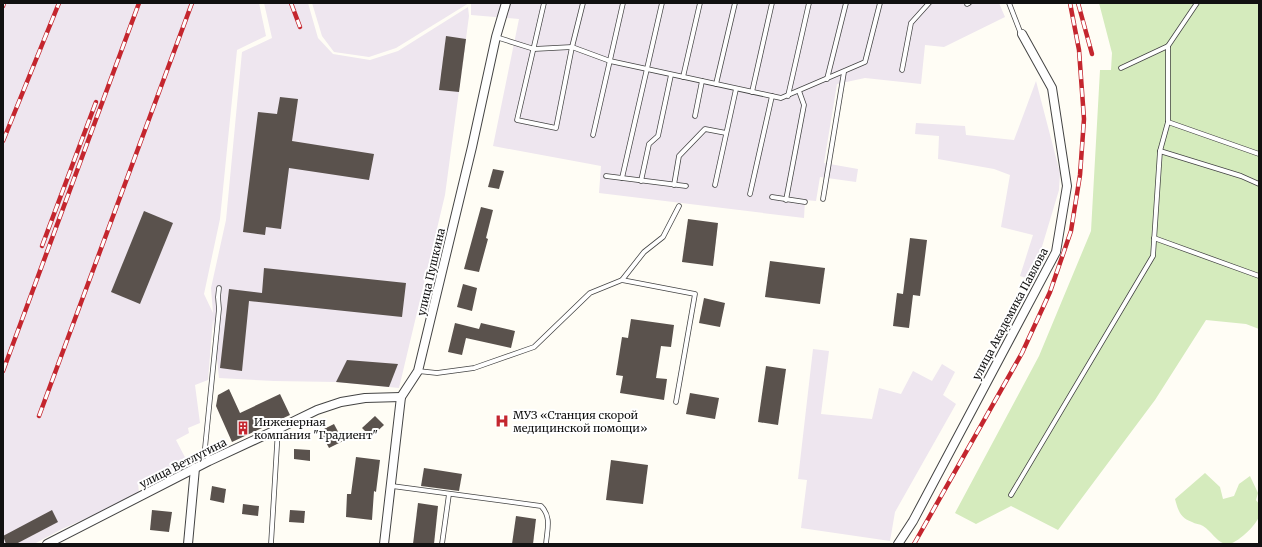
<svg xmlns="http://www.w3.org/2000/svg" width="1262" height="547" viewBox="0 0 1262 547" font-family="Merriweather,serif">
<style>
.industrial{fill:#eee6ef}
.green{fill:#d5ebbd}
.building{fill:#5a524d}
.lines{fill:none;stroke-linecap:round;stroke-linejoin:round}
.lane-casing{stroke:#444;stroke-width:5.5}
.street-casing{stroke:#444;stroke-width:10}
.lane{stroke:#fff;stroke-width:4}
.street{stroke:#fff;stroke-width:8}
.rail-casing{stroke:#c4262e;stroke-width:4.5}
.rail{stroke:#fff;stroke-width:3;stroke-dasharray:9;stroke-linecap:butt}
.labels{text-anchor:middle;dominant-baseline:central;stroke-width:4;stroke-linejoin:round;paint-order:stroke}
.street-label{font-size:11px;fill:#111;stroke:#fff}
.poi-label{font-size:11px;fill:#111;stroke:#fff;text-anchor:start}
</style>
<rect width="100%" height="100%" fill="#fffdf5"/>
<g class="industrial">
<path d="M 3,3 L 259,3 L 266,36 L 237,50 L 220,219 L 204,294 L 213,313 L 211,288 L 226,220 L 242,52 L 272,38 L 264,3 L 308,3 L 318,38 L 333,54 L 370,60 L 398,51 L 468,7 L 469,16 L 445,195 L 399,388 L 336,382 L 274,381 L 219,378 L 213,319 L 208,380 L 195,385 L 200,423 L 188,428 L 189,433 L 176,440 L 189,465 L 157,482 L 154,475 L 138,483 L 139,493 L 121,503 L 62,529 L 34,544 L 3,544 Z"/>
<path d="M 312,3 L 469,3 L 396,48 L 369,57 L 334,52 L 322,36 Z"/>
<path d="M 471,3 L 999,3 L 1005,17 L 944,47 L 925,45 L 921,84 L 865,78 L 837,84 L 824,163 L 858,169 L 856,182 L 820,177 L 816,201 L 805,200 L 804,218 L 599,193 L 601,166 L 493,146 L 519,19 L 471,15 Z"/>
<path d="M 1036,81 L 1060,173 L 1059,190 L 1032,280 L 1020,276 L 1033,235 L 1001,227 L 1010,175 L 994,169 L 938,159 L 939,136 L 915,134 L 916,123 L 965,126 L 966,135 L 1014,140 Z"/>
<path d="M 813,349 L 829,351 L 821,414 L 872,419 L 879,388 L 901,394 L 913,371 L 932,381 L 942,364 L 955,372 L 943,395 L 956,404 L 895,512 L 890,541 L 801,528 L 807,480 L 798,479 Z"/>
</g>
<g class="green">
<path d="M 1099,3 L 1259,3 L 1259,329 L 1246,324 L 1206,320 L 1155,400 L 1058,530 L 1011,506 L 976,524 L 955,513 L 1039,356 L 1091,231 L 1100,70 L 1111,70 L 1112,53 Z"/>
<path d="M 1205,473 L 1220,487 L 1223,499 L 1234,496 L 1239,484 L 1250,476 L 1258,493 L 1256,500 L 1259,504 C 1259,508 1260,513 1259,516 C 1257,525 1234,547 1225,544 C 1216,541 1211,531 1203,526 C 1200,524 1195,524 1192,522 C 1180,518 1178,510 1175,499 Z"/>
</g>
<g class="building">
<path d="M 446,36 L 466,39 L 459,92 L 439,90 Z"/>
<path d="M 280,97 L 298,99 L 292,141 L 374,154 L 369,180 L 289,168 L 281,229 L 266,227 L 265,235 L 243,232 L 258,112 L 277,114 Z"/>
<path d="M 493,169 L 504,171 L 499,189 L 488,187 Z"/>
<path d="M 481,207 L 493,210 L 486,238 L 488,239 L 479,272 L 464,269 Z"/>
<path d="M 144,211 L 173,223 L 140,304 L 111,292 Z"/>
<path d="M 688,219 L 718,223 L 713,266 L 682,262 Z"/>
<path d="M 910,238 L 927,240 L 920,296 L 913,295 L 909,328 L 893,326 L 897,293 L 903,294 Z"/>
<path d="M 770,261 L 825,268 L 820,304 L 765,297 Z"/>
<path d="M 264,268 L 406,283 L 402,317 L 249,301 L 242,371 L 220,368 L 229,289 L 262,293 Z"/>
<path d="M 463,284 L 477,288 L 472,311 L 457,307 Z"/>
<path d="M 704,298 L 725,303 L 720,327 L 699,323 Z"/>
<path d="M 631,319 L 674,325 L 671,347 L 661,346 L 656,378 L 667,379 L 664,400 L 620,393 L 623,376 L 616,375 L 622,337 L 628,338 Z"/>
<path d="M 455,323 L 479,329 L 481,323 L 515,331 L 511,348 L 466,338 L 462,355 L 448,352 Z"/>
<path d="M 347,360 L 398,364 L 389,387 L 336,382 Z"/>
<path d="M 766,366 L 786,369 L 778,425 L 758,422 Z"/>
<path d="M 229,389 L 240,413 L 280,394 L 290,415 L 232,442 L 216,406 L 218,395 Z"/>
<path d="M 690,393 L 719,398 L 715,419 L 686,414 Z"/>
<path d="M 375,416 L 384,425 L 371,437 L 362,428 Z"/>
<path d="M 334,424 L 343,441 L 329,448 L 320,431 Z"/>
<path d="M 294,449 L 310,450 L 310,461 L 294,459 Z"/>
<path d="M 356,457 L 380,460 L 376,492 L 374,491 L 372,520 L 346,517 L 347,494 L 351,494 Z"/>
<path d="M 611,460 L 648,465 L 643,504 L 606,500 Z"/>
<path d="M 424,468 L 462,474 L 459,491 L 421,486 Z"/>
<path d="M 212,486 L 226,489 L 224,503 L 210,500 Z"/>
<path d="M 418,503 L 438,506 L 434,544 L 413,544 Z"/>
<path d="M 243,504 L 259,506 L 258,516 L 242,514 Z"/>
<path d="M 52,510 L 58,522 L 16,544 L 6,544 L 3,536 Z"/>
<path d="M 152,510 L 172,512 L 169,532 L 150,530 Z"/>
<path d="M 290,510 L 305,511 L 304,523 L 289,522 Z"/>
<path d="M 516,516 L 536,519 L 533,544 L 512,544 Z"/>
</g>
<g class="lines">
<g class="lane-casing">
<g id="lane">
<path d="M 544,3 L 517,120 L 556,128 L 572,47 L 583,3"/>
<path d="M 967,3 L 967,4 L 969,3"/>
<path d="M 1009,3 L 1021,34"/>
<path d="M 1197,3 L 1168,46 L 1168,122 L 1259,154"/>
<path d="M 496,37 L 534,49 L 572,47 L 610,61 L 781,98 L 865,62 L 880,3"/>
<path d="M 1121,68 L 1168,46"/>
<path d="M 902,70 L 911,23 L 929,3"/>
<path d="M 683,77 L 700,3"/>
<path d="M 827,79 L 846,3"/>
<path d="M 716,84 L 735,3"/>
<path d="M 752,92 L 772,3"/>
<path d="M 788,96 L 809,3"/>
<path d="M 695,116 L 702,81"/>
<path d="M 593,135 L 623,3"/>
<path d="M 1160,151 L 1241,176 L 1259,184"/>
<path d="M 606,176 L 686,186"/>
<path d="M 622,178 L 662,3"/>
<path d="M 641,181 L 649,144 L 658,136 L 671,75"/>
<path d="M 674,185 L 679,156 L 705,129 L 726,133"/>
<path d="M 715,185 L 736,89"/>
<path d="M 750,194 L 772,96"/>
<path d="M 772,197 L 805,202"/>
<path d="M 823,199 L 844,72"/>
<path d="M 786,200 L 804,105 L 799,91"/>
<path d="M 1154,238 L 1259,276"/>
<path d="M 622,280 L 644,252 L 663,237 L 679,206"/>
<path d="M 418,371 L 437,373 L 474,368 L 534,347 L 590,293 L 622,280 L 695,294 L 676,402"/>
<path d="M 209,461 L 205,448 L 219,309 L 218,297 L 219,288"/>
<path d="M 392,486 L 541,506 C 552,517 547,530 546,544"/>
<path d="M 1011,495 L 1153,256 L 1160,151 L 1168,122"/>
<path d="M 271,544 L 278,429"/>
<path d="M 442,544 L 449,494"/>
</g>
</g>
<g class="street-casing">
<g id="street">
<path d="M 47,544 L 209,461 L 278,429 L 317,410 L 341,402 L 365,398 L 401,397"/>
<path d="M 188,544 L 195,468"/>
<path d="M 384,544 L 401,397 L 418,371 L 472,147 L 496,37 L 506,3"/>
<path d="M 898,544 L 913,521 L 1056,252 L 1067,186 L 1052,88 L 1022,34"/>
</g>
</g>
<use href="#lane" class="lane"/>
<use href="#street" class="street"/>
<g class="rail-casing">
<g id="rail">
<path d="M 291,3 L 300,27"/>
<path d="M 1078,3 L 1092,54"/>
<path d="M 3,6 L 4,3"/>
<path d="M 3,141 L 59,3"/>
<path d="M 42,246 L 96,102"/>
<path d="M 3,371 L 139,3"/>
<path d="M 39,416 L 192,3"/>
<path d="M 914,544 L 1022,353 L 1050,292 L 1071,231 L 1080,175 L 1084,119 L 1079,50 L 1070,3"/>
</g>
</g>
<use href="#rail" class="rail"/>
</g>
<defs>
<g id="hospital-bare" transform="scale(1.08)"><path d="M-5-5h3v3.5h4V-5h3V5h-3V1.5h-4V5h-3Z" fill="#c4262e" stroke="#fff" stroke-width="2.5" paint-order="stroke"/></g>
<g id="building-bare" transform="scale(1.08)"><path d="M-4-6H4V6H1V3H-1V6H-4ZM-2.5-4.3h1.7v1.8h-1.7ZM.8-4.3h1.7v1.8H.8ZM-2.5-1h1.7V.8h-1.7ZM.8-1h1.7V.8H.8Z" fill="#c4262e" stroke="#fff" stroke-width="2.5" paint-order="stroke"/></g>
</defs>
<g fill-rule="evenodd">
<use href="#hospital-bare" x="502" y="421"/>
<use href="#building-bare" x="243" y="428"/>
</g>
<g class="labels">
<g class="street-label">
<text transform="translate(431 272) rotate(-77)">улица Пушкина</text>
<text transform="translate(1010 314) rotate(-62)">улица Академика Павлова</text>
<text transform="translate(183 463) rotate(-27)">улица Ветлугина</text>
</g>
<g class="poi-label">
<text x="513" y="415">МУЗ «Станция скорой<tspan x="513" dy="13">медицинской помощи»</tspan></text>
<text x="254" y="422">Инженерная<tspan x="254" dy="13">компания "Градиент"</tspan></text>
</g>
</g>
<rect width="1262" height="547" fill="none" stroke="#111111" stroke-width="8"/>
</svg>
